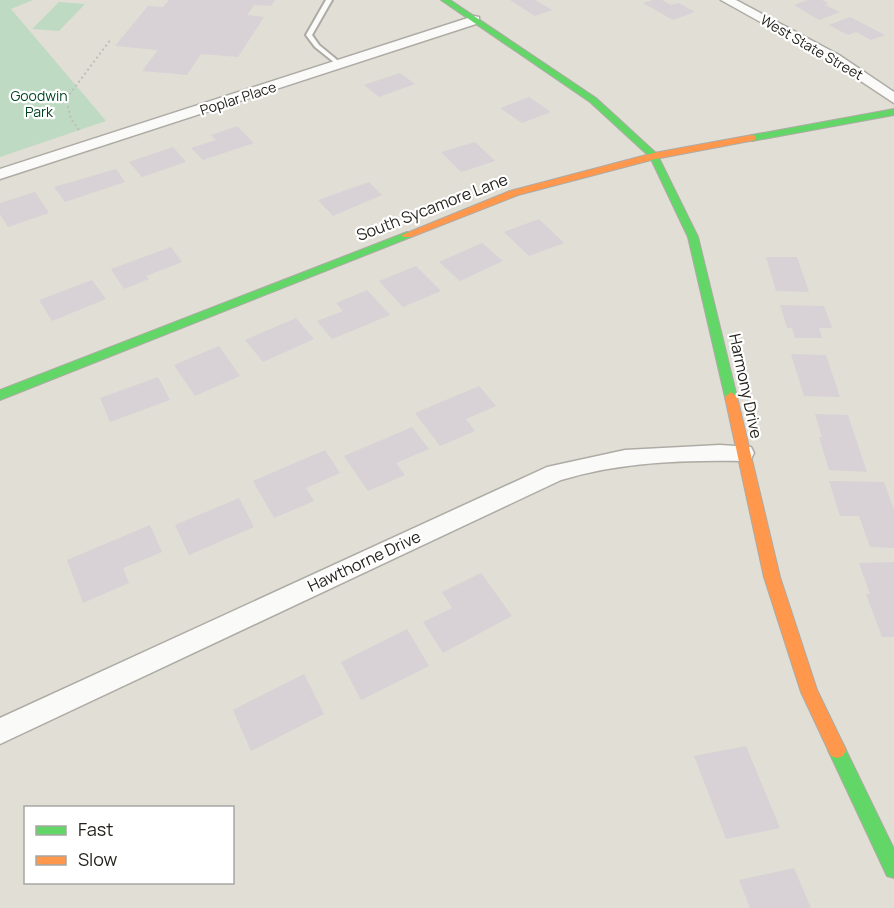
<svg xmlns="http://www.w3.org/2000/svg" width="894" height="908" viewBox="0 0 894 908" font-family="Manrope,sans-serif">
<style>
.green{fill:#bfdac3}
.building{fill:#d8d1d6}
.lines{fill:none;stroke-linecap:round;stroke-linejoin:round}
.lane-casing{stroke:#aeaba5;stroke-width:4}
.street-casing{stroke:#aeaba5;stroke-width:3}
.fast-casing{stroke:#aeaba5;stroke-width:2}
.slow-casing{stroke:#aeaba5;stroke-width:2}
.path{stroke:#bebdba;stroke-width:2;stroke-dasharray:2 3;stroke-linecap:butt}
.lane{fill:#fafaf9;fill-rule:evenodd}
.street{fill:#fafaf9;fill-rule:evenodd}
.fast{fill:#63d668;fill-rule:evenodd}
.slow{fill:#ff974d;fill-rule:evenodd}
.labels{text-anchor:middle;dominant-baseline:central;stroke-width:4.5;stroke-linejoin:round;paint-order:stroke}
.far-street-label{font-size:14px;fill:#24221c;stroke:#fff}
.far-park-label{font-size:14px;fill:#004423;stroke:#fff}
.street-label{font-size:16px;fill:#24221c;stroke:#fff}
</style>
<rect width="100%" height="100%" fill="#e1ded5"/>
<g class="green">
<path d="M 0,0 L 33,0 L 11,9 L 106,121 L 0,157 Z"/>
<path d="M 59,2 L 85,4 L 59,31 L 32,29 Z"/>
</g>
<g class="building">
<path d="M 169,0 L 275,0 L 271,6 L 254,5 L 247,15 L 264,17 L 238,57 L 201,54 L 187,75 L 142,71 L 158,50 L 115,46 L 148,6 L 163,7 Z"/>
<path d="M 510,0 L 535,0 L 552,10 L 535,16 Z"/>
<path d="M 653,0 L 662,0 L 671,5 L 679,3 L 695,12 L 673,20 L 643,3 Z"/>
<path d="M 808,0 L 822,0 L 828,3 L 825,5 L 840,12 L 819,20 L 794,5 Z"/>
<path d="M 850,17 L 885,35 L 871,40 L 856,32 L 848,35 L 829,25 Z"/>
<path d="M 400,73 L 415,84 L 379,97 L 364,85 Z"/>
<path d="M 529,97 L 551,112 L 522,123 L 500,108 Z"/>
<path d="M 237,126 L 254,143 L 203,160 L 191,148 L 216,140 L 211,135 Z"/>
<path d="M 475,142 L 495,161 L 461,172 L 441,152 Z"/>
<path d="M 173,147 L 186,162 L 142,177 L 129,162 Z"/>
<path d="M 116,169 L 125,182 L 65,202 L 54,187 Z"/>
<path d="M 369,182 L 382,195 L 333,216 L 318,200 Z"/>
<path d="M 35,192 L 49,213 L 8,227 L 0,214 L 0,203 Z"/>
<path d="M 539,219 L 564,243 L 529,256 L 504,232 Z"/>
<path d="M 482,243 L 503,261 L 460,281 L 439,262 Z"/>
<path d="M 171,247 L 182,262 L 146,276 L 149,279 L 124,289 L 111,269 Z"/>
<path d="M 766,257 L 797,257 L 809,292 L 776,291 Z"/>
<path d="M 416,266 L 441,291 L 403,307 L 379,281 Z"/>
<path d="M 92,280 L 106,299 L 52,321 L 39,300 Z"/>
<path d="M 367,290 L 390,315 L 332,339 L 317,321 L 343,311 L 336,303 Z"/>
<path d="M 780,305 L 824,306 L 832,328 L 819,328 L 822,338 L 795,338 L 792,328 L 787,328 Z"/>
<path d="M 296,318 L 314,339 L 263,362 L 245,340 Z"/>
<path d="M 219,346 L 240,376 L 195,396 L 174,365 Z"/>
<path d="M 791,354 L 826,355 L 840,397 L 804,396 Z"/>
<path d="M 158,377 L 170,400 L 110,422 L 100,398 Z"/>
<path d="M 479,386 L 496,406 L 466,419 L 475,431 L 440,446 L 415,413 Z"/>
<path d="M 815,414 L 848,415 L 867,472 L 829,470 L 819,437 L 822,437 Z"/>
<path d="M 412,427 L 429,449 L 396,463 L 405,475 L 368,491 L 344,456 Z"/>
<path d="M 325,450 L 340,473 L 306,488 L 314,501 L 274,518 L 253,481 Z"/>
<path d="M 829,481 L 884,482 L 894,510 L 894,548 L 870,547 L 859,516 L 840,516 Z"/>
<path d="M 239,498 L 254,527 L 189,555 L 175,525 Z"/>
<path d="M 150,525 L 162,552 L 123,568 L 129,583 L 83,603 L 67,560 Z"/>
<path d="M 894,562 L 894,637 L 882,637 L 866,594 L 870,594 L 859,563 Z"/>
<path d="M 481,573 L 512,616 L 443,653 L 423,622 L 452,608 L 442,592 Z"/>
<path d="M 407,629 L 429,666 L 361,700 L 341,662 Z"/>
<path d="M 304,674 L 324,714 L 251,751 L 233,710 Z"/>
<path d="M 746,746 L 780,828 L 726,839 L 694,756 Z"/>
<path d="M 794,868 L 811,908 L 750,908 L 739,880 Z"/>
</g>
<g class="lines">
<g class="lane-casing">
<path id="lane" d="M 326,0 L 332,0 L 312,35 L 319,45 L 342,64 L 343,65 L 340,67 L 315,47 L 306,35 Z"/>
</g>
<g class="street-casing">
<g id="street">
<path d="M 721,0 L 736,0 L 839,55 L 894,92 L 894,103 L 829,60 Z"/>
<path d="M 474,16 L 479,17 L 479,23 L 0,179 L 0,169 Z"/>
<path d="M 720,445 L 751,447 L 754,453 L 751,459 L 744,461 C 682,460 621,462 561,480 L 0,744 L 0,718 L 547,467 L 625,450 Z"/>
</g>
</g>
<g class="fast-casing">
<g id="fast">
<path d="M 441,0 L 450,0 L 596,98 L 657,154 L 698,237 L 737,397 L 736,400 L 726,400 L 725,397 L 688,237 L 650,157 L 590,102 Z"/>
<path d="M 894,109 L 894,115 L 752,141 L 747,138 L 752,135 Z"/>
<path d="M 407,232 L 411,233 L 411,237 L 0,400 L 0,390 Z"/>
<path d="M 837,742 L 843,744 L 894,849 L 894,878 L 887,876 L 828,750 L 831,744 Z"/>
</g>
</g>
<g class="slow-casing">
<g id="slow">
<path d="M 752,135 L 755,136 L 755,140 L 655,159 L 518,195 L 411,237 L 403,237 L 402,235 L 510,191 L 654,153 Z"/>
<path d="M 731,392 L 737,397 L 780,577 L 817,690 L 846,750 L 843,756 L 837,758 L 831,756 L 801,692 L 764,577 L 725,397 Z"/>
</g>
</g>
<path class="path" d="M 79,130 L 71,119 L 66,99 L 111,39"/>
<use href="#lane" class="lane"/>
<use href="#street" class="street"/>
<use href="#fast" class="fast"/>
<use href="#slow" class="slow"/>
</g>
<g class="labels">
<g class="far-street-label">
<text transform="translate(812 47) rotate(30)">West State Street</text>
<text transform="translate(238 98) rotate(-18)">Poplar Place</text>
</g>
<g class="far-park-label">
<text x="39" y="95">Goodwin<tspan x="39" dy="16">Park</tspan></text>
</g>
<g class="street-label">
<text transform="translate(432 207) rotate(-21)">South Sycamore Lane</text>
<text transform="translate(746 386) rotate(78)">Harmony Drive</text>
<text transform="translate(364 561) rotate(-25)">Hawthorne Drive</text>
</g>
</g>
<rect x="24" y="806" width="210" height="78" fill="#ffffff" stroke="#a7a7a4" stroke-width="1.5"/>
<rect x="36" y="826" width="30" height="9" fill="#63d668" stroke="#a7a7a4" stroke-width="1.5"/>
<text x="78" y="836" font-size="18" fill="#24221c">Fast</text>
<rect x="36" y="856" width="30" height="9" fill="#ff974d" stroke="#a7a7a4" stroke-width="1.5"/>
<text x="78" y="866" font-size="18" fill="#24221c">Slow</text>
</svg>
